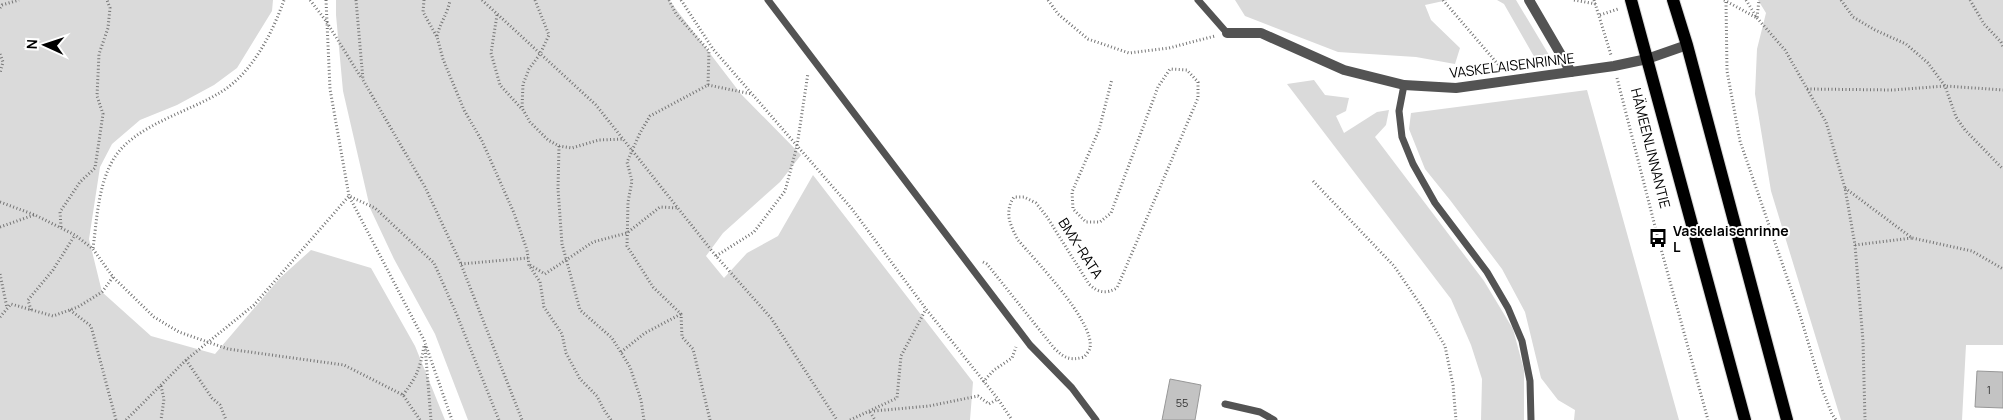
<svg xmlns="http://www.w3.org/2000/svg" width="2003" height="420" viewBox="0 0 2003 420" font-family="Manrope,sans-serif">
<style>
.green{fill:#dadada}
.building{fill:#c3c3c3;stroke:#979797}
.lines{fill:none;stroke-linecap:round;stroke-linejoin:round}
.primary-casing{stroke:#dbdbdb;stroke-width:14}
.path{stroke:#757575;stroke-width:3;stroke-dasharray:1 2.5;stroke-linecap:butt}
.lane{stroke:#535353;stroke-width:7}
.street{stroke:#535353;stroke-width:10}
.primary{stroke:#000;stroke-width:12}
.labels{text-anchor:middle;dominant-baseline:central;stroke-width:4;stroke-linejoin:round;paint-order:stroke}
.number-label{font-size:11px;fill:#313131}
.street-label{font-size:14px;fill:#000;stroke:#fff}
.poi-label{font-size:14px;font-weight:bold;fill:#000;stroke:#fff;text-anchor:start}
</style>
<rect width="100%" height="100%" fill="#fff"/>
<g class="green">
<path d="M 0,0 L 273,0 L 272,11 L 237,68 L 214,85 L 177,105 L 140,120 L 112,144 L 100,167 L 89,239 L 102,292 L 151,336 L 215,354 L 280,278 L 311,250 L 371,268 L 415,346 L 445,420 L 0,420 Z"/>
<path d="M 336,0 L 669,0 L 741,94 L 801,155 L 780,182 L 723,233 L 706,256 L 724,278 L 747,253 L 778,236 L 813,175 L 973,382 L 970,420 L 468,420 L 435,334 L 394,259 L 370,208 L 343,91 L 336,15 Z"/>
<path d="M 1235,0 L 1448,0 L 1425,5 L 1431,20 L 1460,48 L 1455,64 L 1416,57 L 1338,52 L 1245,16 Z"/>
<path d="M 1497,0 L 1516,0 L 1549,55 L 1536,60 L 1504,4 Z"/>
<path d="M 1758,0 L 2003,0 L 2003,345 L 1966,345 L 1962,420 L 1841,420 L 1771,191 L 1755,94 L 1757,49 L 1766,13 Z"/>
<path d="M 1314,80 L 1325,95 L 1349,98 L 1346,111 L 1336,116 L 1344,133 L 1377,112 L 1389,110 L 1386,125 L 1375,137 L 1484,281 L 1513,329 L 1524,370 L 1524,420 L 1481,420 L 1482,379 L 1471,345 L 1451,299 L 1287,84 Z"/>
<path d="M 1587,90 L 1679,420 L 1574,420 L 1575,410 L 1558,400 L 1541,378 L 1525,312 L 1502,269 L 1450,200 L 1425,169 L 1409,129 L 1411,113 Z"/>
</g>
<g class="building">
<path d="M 1977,371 L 2003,372 L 2003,408 L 1975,407 Z"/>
<path d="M 1170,379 L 1201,385 L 1195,420 L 1162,420 Z"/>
</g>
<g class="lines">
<g class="primary-casing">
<g id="primary">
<path d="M 1631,0 L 1745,420"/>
<path d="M 1673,0 L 1687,45 L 1787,420"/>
</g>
</g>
<g class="path">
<path d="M 310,0 L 326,21 L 362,79"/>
<path d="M 326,0 L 330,89 L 349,196 L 424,340 L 452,420"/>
<path d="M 356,0 L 363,80 L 425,187 L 461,264 L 522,420"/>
<path d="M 424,0 L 423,12 L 437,37 L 443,59 L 464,110 L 482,141 L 514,213 L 527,250 L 529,265 L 540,282 L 544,307 L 562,334 L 566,353 L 580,379 L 597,396 L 604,410 L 611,420"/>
<path d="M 482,0 L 596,105 L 716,256 L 771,318 L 837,420"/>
<path d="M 535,0 L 549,35 L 540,54 L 529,69 L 523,84 L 522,108 L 530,122 L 548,140 L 559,146 L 572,148 L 599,140 L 624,139"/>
<path d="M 669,0 L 676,14 L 709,51 L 708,85 L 650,116 L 640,133 L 627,162 L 632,181 L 628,202 L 627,246 L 653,287 L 681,314 L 682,337 L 693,349 L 710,420"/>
<path d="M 681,0 L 713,49 L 852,209 L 926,309 L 998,399 L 1012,420"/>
<path d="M 1048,0 L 1058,14 L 1088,39 L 1129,53 L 1169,48 L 1215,36"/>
<path d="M 1443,0 L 1502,69"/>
<path d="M 1574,0 L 1596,4"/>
<path d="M 1594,0 L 1611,55"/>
<path d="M 1724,0 L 1757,18 L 1759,0"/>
<path d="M 1746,0 L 1757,18 L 1785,50 L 1826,122 L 1845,188 L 1855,245 L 1863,341 L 1865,420"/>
<path d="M 1841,0 L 1853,17 L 1875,30 L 1906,44 L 1928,63 L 1945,86 L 1956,117 L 1965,130 L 2003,169"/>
<path d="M 1970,0 L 1984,24 L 2001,42 L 2003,47"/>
<path d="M 1726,2 L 1727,71 L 1740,141 L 1800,315 L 1822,389 L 1832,414 L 1836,420"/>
<path d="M 0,8 L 2,5 L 19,0"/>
<path d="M 497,15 L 491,53 L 500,85 L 521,108"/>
<path d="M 1600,15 L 1618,9"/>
<path d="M 437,36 C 440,23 448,13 450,0"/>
<path d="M 0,54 L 3,62 L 0,73"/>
<path d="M 1617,78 L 1658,238 L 1708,420"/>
<path d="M 708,85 L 752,94"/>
<path d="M 1807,89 L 1893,90 L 1945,86 L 2003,90"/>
<path d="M 559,146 L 558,189 L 562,244 L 580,310 L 612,338 L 630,367 L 641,400 L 644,420"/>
<path d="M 1313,181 L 1394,266 L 1422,307 L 1445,346 L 1453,385 L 1456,420"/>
<path d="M 1845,188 L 1912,238 L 1972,251 L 2003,269"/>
<path d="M 0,202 L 35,215 L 75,235 L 93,249 L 113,277 L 154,317 L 179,332 L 228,349 L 344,365 L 403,395 L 420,420"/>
<path d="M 0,227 L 34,215"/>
<path d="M 61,227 L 60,212 L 80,182 L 95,168 L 103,114 L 97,96 L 99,54 L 108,28 L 110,8 L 107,0"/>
<path d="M 1855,245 L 1912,238"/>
<path d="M 93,248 C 97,219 98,186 113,160 C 132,126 189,112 221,92 C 252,73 272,34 284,0"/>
<path d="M 716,256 L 754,232 L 785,191 L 797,146 L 808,73"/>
<path d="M 983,262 L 987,264 L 1054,348 C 1064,358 1070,361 1084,357 C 1086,355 1089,351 1090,348 C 1095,322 1035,260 1018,240 C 1010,225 1004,212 1014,197 L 1024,197 L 1036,203 L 1047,217 L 1089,284 C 1098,293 1106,294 1117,288 L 1198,98 L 1198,82 L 1187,70 L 1170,69 L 1158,87 L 1111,213 L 1100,222 L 1086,222 L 1073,209 L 1072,192 L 1099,130 L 1112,79"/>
<path d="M 461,264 L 528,258"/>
<path d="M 530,265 L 545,274 L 593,242 L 627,233 L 660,207 L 679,208"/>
<path d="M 0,274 L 7,308"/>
<path d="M 31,310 L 28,300 L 53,270 L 75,235"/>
<path d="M 70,310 L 91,326 L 116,420"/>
<path d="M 0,317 L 11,304 L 53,316 L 78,307 L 102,292 L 113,277"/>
<path d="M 425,346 L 431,420"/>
<path d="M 621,352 L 645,333 L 681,314"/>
<path d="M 186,360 L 212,398 L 220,405 L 226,420"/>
<path d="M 983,382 L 994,370 L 1012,358 L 1016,347"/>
<path d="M 161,386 L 164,399 L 161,420"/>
<path d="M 403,395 C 417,376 420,369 424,346"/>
<path d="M 874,411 L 929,406 L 978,396 L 989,404 L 998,399"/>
<path d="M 870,412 L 875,420"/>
<path d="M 126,420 L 186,360 L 254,305 L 349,196 L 375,208 L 434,263 L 457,315 L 499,420"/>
<path d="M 850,420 L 897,398 L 901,356 L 926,309"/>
</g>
<g class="lane">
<path d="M 768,0 L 1030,345 L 1072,388 L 1096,420"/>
<path d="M 1198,0 L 1227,33"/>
<path d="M 1404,85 L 1399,111 L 1402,137 L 1413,164 L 1435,203 L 1487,272 L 1508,308 L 1522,341 L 1530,381 L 1531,420"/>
<path d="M 1225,404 L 1260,412 L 1274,420"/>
</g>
<g class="street">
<path d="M 1529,0 L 1571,72"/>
<path d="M 1227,33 L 1261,33 L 1344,70 L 1404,85 L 1456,88 L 1614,66 L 1647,59 L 1687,45"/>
</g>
<use href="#primary" class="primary"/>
</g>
<defs>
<g id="bus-bare" transform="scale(1.5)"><path d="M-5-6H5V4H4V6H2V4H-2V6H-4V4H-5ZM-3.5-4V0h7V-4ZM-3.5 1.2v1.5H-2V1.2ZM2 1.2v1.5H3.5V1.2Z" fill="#000" stroke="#fff" stroke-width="2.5" paint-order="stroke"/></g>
</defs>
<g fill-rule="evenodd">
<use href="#bus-bare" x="1658" y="238"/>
</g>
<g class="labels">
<g class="number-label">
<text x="1989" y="389">1</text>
<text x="1182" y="402">55</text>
</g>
<g class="street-label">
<text transform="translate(1512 65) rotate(-7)">VASKELAISENRINNE</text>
<text transform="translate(1651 148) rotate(76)">HÄMEENLINNANTIE</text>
<text transform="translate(1081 248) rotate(57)">BMX-RATA</text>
</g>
<g class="poi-label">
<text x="1673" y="230">Vaskelaisenrinne<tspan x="1673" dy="16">L</tspan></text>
</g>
</g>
<g transform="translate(45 45) rotate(273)" stroke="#ffffff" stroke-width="4" paint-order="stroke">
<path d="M0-4L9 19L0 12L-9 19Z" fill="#000000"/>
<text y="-8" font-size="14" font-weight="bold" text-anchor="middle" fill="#000000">N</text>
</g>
</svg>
